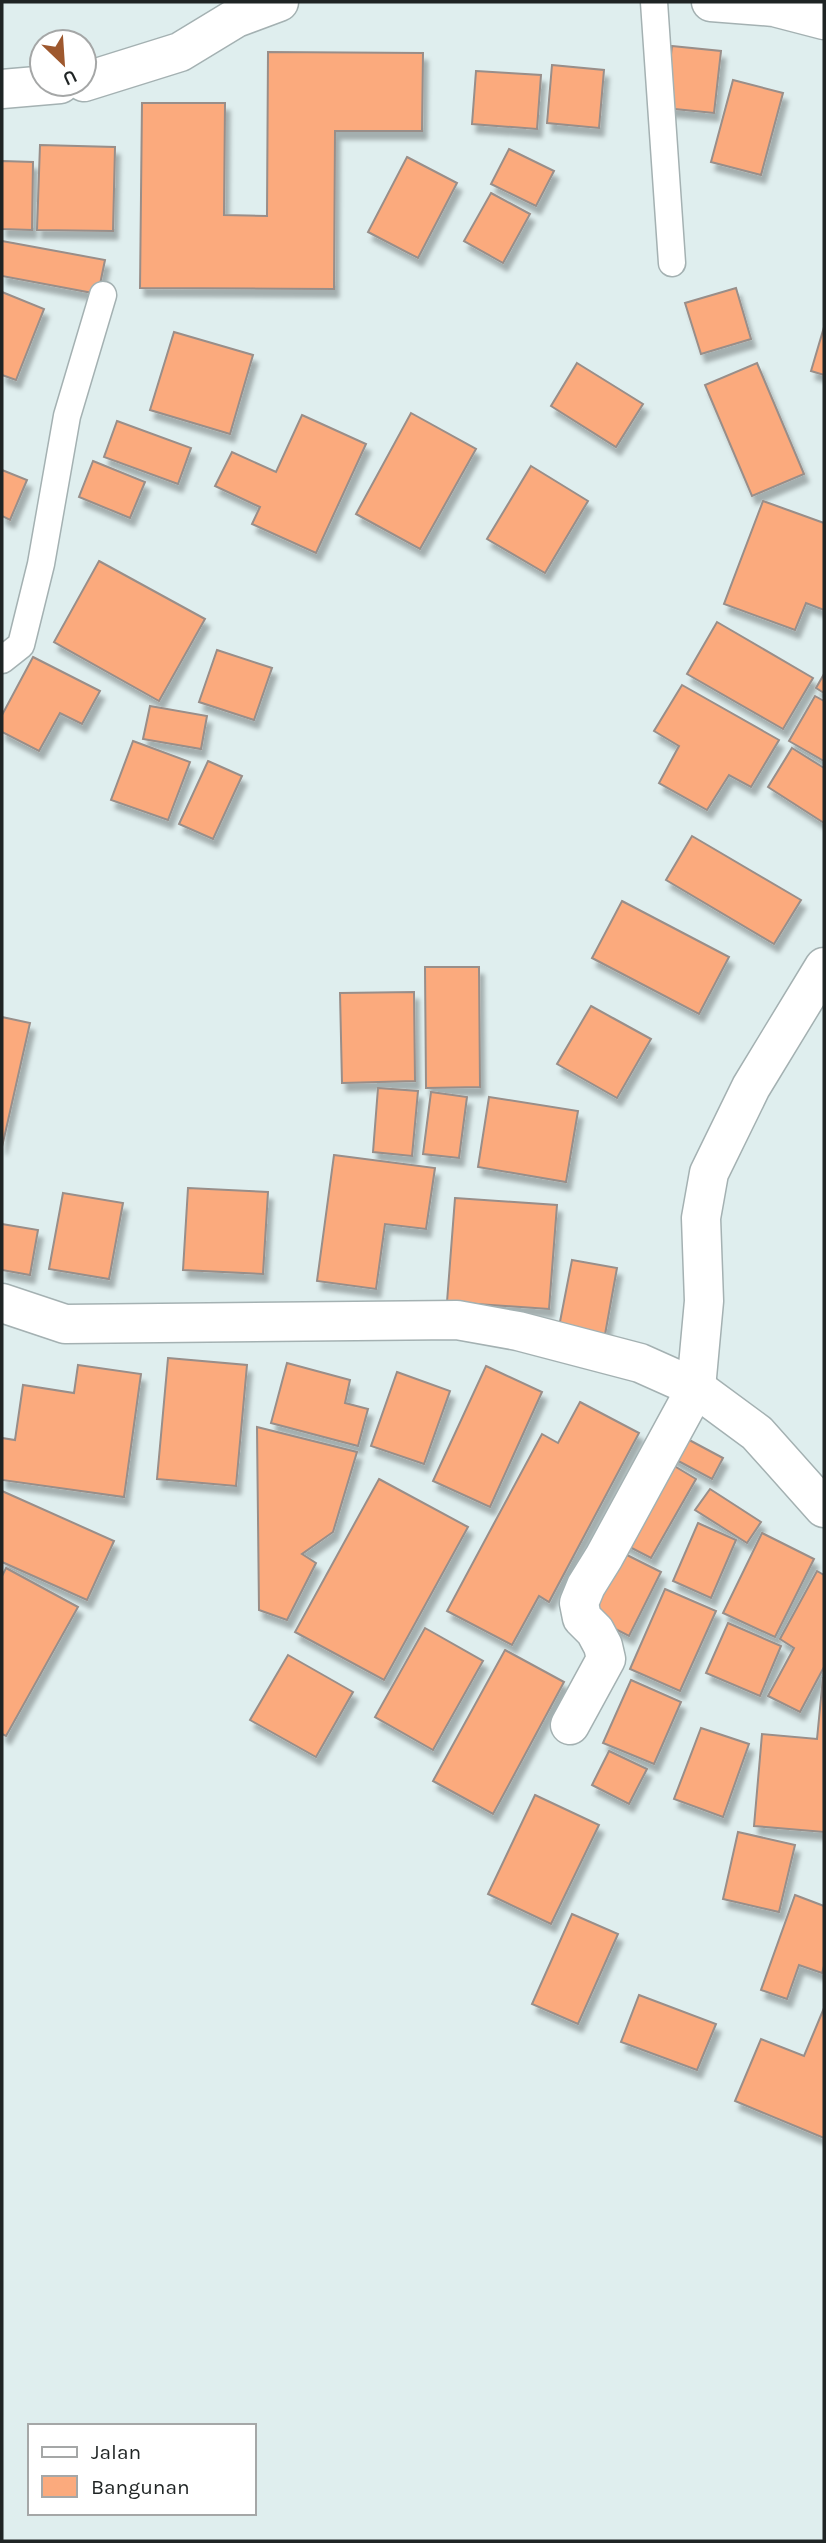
<svg xmlns="http://www.w3.org/2000/svg" width="826" height="2543" viewBox="0 0 826 2543" font-family="Karla,sans-serif">
<style>
.building{fill:#fbaa7d;stroke:#998e89;stroke-width:2;filter:url(#shadow)}
.lines{fill:none;stroke-linecap:round;stroke-linejoin:round}
.lane-casing{stroke:#a4b1b2;stroke-width:29}
.street-casing{stroke:#a4b1b2;stroke-width:41}
.lane{stroke:#fff;stroke-width:26}
.street{stroke:#fff;stroke-width:38}
</style>
<defs>
<filter id="shadow"><feDropShadow dx="4.5" dy="8" stdDeviation="2" flood-color="#0004"/></filter>
</defs>
<rect width="100%" height="100%" fill="#dfeeee"/>
<g class="building">
<path d="M 672,46 L 721,51 L 714,113 L 665,108 Z"/>
<path d="M 268,52 L 423,53 L 422,131 L 335,131 L 334,289 L 140,288 L 142,103 L 225,103 L 224,215 L 267,216 Z"/>
<path d="M 552,65 L 604,70 L 599,128 L 547,123 Z"/>
<path d="M 476,71 L 541,75 L 537,129 L 472,124 Z"/>
<path d="M 733,80 L 783,93 L 761,175 L 711,162 Z"/>
<path d="M 40,145 L 115,147 L 113,231 L 37,230 Z"/>
<path d="M 509,149 L 554,171 L 536,206 L 491,184 Z"/>
<path d="M 407,157 L 457,183 L 418,258 L 368,232 Z"/>
<path d="M 2,161 L 33,162 L 32,230 L 2,229 Z"/>
<path d="M 491,193 L 530,214 L 503,263 L 464,241 Z"/>
<path d="M 2,241 L 105,260 L 98,294 L 2,276 Z"/>
<path d="M 736,288 L 751,339 L 701,354 L 685,303 Z"/>
<path d="M 2,292 L 44,309 L 16,380 L 2,375 Z"/>
<path d="M 824,327 L 824,375 L 811,371 Z"/>
<path d="M 174,332 L 253,355 L 230,434 L 150,410 Z"/>
<path d="M 577,363 L 643,404 L 616,447 L 551,406 Z"/>
<path d="M 757,363 L 804,474 L 752,496 L 705,385 Z"/>
<path d="M 411,413 L 476,449 L 420,549 L 356,514 Z"/>
<path d="M 302,415 L 366,444 L 316,553 L 252,524 L 260,507 L 215,486 L 232,452 L 276,472 Z"/>
<path d="M 117,421 L 191,448 L 178,484 L 104,457 Z"/>
<path d="M 93,461 L 145,482 L 130,518 L 79,497 Z"/>
<path d="M 531,466 L 588,501 L 545,573 L 487,539 Z"/>
<path d="M 2,470 L 27,480 L 10,520 L 2,516 Z"/>
<path d="M 763,501 L 824,523 L 824,610 L 806,603 L 795,630 L 724,604 Z"/>
<path d="M 99,561 L 205,619 L 159,701 L 54,642 Z"/>
<path d="M 717,622 L 813,678 L 783,729 L 687,674 Z"/>
<path d="M 217,650 L 272,668 L 254,720 L 199,702 Z"/>
<path d="M 33,657 L 100,691 L 82,724 L 60,713 L 39,751 L 2,732 L 2,715 Z"/>
<path d="M 824,674 L 824,693 L 816,688 Z"/>
<path d="M 682,685 L 779,740 L 751,787 L 729,775 L 707,810 L 659,783 L 679,746 L 654,731 Z"/>
<path d="M 815,696 L 824,701 L 824,761 L 789,741 Z"/>
<path d="M 150,706 L 207,716 L 201,749 L 143,739 Z"/>
<path d="M 133,741 L 190,762 L 168,820 L 111,800 Z"/>
<path d="M 792,748 L 824,768 L 824,823 L 768,787 Z"/>
<path d="M 208,761 L 242,776 L 213,839 L 179,824 Z"/>
<path d="M 692,836 L 801,900 L 774,944 L 666,880 Z"/>
<path d="M 622,901 L 729,957 L 699,1014 L 592,958 Z"/>
<path d="M 425,967 L 479,967 L 480,1087 L 426,1088 Z"/>
<path d="M 414,992 L 415,1081 L 342,1083 L 340,993 Z"/>
<path d="M 591,1006 L 651,1039 L 617,1098 L 557,1064 Z"/>
<path d="M 2,1017 L 30,1023 L 2,1147 Z"/>
<path d="M 378,1088 L 418,1091 L 412,1156 L 373,1152 Z"/>
<path d="M 431,1092 L 467,1097 L 459,1158 L 423,1154 Z"/>
<path d="M 489,1097 L 578,1111 L 566,1182 L 478,1167 Z"/>
<path d="M 334,1155 L 435,1168 L 426,1229 L 385,1224 L 376,1289 L 317,1281 Z"/>
<path d="M 188,1188 L 268,1192 L 263,1274 L 183,1270 Z"/>
<path d="M 63,1193 L 123,1203 L 109,1279 L 49,1269 Z"/>
<path d="M 455,1198 L 557,1205 L 549,1309 L 447,1302 Z"/>
<path d="M 2,1224 L 38,1230 L 30,1275 L 2,1270 Z"/>
<path d="M 572,1260 L 617,1268 L 604,1340 L 558,1332 Z"/>
<path d="M 168,1358 L 247,1365 L 236,1486 L 157,1479 Z"/>
<path d="M 287,1363 L 350,1380 L 345,1403 L 368,1409 L 358,1446 L 271,1423 Z"/>
<path d="M 78,1365 L 141,1374 L 124,1497 L 2,1480 L 2,1438 L 15,1440 L 23,1385 L 74,1393 Z"/>
<path d="M 486,1366 L 542,1392 L 490,1507 L 433,1481 Z"/>
<path d="M 397,1372 L 450,1391 L 424,1464 L 371,1446 Z"/>
<path d="M 580,1402 L 639,1433 L 549,1602 L 539,1596 L 512,1645 L 447,1611 L 542,1434 L 558,1443 Z"/>
<path d="M 257,1427 L 357,1452 L 333,1532 L 302,1554 L 316,1563 L 287,1620 L 259,1610 Z"/>
<path d="M 678,1434 L 723,1458 L 712,1479 L 667,1455 Z"/>
<path d="M 666,1461 L 696,1479 L 651,1558 L 620,1542 Z"/>
<path d="M 379,1479 L 468,1527 L 384,1680 L 295,1632 Z"/>
<path d="M 710,1489 L 761,1522 L 747,1543 L 695,1510 Z"/>
<path d="M 2,1491 L 114,1541 L 87,1600 L 2,1562 Z"/>
<path d="M 698,1523 L 736,1540 L 711,1598 L 673,1581 Z"/>
<path d="M 762,1533 L 814,1559 L 775,1637 L 723,1613 Z"/>
<path d="M 619,1551 L 661,1572 L 629,1636 L 586,1614 Z"/>
<path d="M 6,1568 L 78,1607 L 6,1736 L 2,1734 L 2,1576 Z"/>
<path d="M 817,1571 L 824,1575 L 824,1667 L 800,1712 L 768,1696 L 794,1648 L 780,1639 Z"/>
<path d="M 665,1589 L 716,1611 L 680,1691 L 630,1669 Z"/>
<path d="M 728,1623 L 781,1646 L 760,1696 L 706,1673 Z"/>
<path d="M 425,1628 L 483,1661 L 433,1750 L 375,1717 Z"/>
<path d="M 505,1650 L 564,1682 L 493,1814 L 433,1781 Z"/>
<path d="M 288,1655 L 353,1692 L 316,1757 L 250,1720 Z"/>
<path d="M 823,1677 L 824,1832 L 754,1826 L 762,1734 L 817,1739 Z"/>
<path d="M 631,1680 L 681,1702 L 654,1764 L 603,1743 Z"/>
<path d="M 701,1728 L 749,1744 L 723,1817 L 674,1799 Z"/>
<path d="M 609,1751 L 647,1769 L 629,1804 L 592,1785 Z"/>
<path d="M 535,1795 L 599,1825 L 551,1924 L 488,1894 Z"/>
<path d="M 738,1832 L 795,1845 L 779,1912 L 723,1899 Z"/>
<path d="M 795,1895 L 824,1906 L 824,1966 L 822,1973 L 799,1965 L 787,1999 L 761,1990 Z"/>
<path d="M 572,1914 L 618,1934 L 578,2024 L 532,2004 Z"/>
<path d="M 639,1995 L 716,2024 L 697,2070 L 621,2042 Z"/>
<path d="M 824,2008 L 824,2138 L 735,2101 L 761,2039 L 804,2056 Z"/>
</g>
<g class="lines">
<g class="lane-casing">
<g id="lane">
<path d="M 654,2 L 672,263"/>
<path d="M 2,660 L 21,645 L 41,564 L 67,416 L 103,295"/>
</g>
</g>
<g class="street-casing">
<g id="street">
<path d="M 711,2 L 774,7 L 824,20"/>
<path d="M 84,82 L 180,52 L 236,18 L 279,2"/>
<path d="M 2,89 L 60,84"/>
<path d="M 2,1303 L 65,1324 L 457,1320 L 518,1331 L 640,1363 L 696,1388 L 757,1433 L 824,1508"/>
<path d="M 570,1725 L 606,1659 L 603,1646 L 595,1631 L 582,1618 L 579,1603 L 586,1586 L 604,1557 L 696,1388 L 704,1301 L 701,1218 L 709,1173 L 751,1087 L 824,967"/>
</g>
</g>
<use href="#lane" class="lane"/>
<use href="#street" class="street"/>
</g>
<rect width="826" height="2543" fill="none" stroke="#1f2424" stroke-width="7"/>
<rect x="28" y="2424" width="228" height="91" fill="#ffffff" stroke="#a5a7a7" stroke-width="2"/>
<rect x="42" y="2447" width="35" height="10" fill="#ffffff" stroke="#a5a7a7" stroke-width="2"/>
<text x="91" y="2459" font-size="21" fill="#1f2424">Jalan</text>
<rect x="42" y="2476" width="35" height="21" fill="#fbaa7d" stroke="#a5a7a7" stroke-width="2"/>
<text x="91" y="2494" font-size="21" fill="#1f2424">Bangunan</text>
<g transform="translate(63 63) rotate(155)"><circle r="33" fill="#ffffff" stroke="#a5a7a7" stroke-width="2"/>
<path d="M0-5L12 26L0 18L-12 26Z" fill="#9e582e"/>
<text y="-10" font-size="19" font-weight="bold" text-anchor="middle" fill="#1f2424">U</text>
</g>
</svg>
